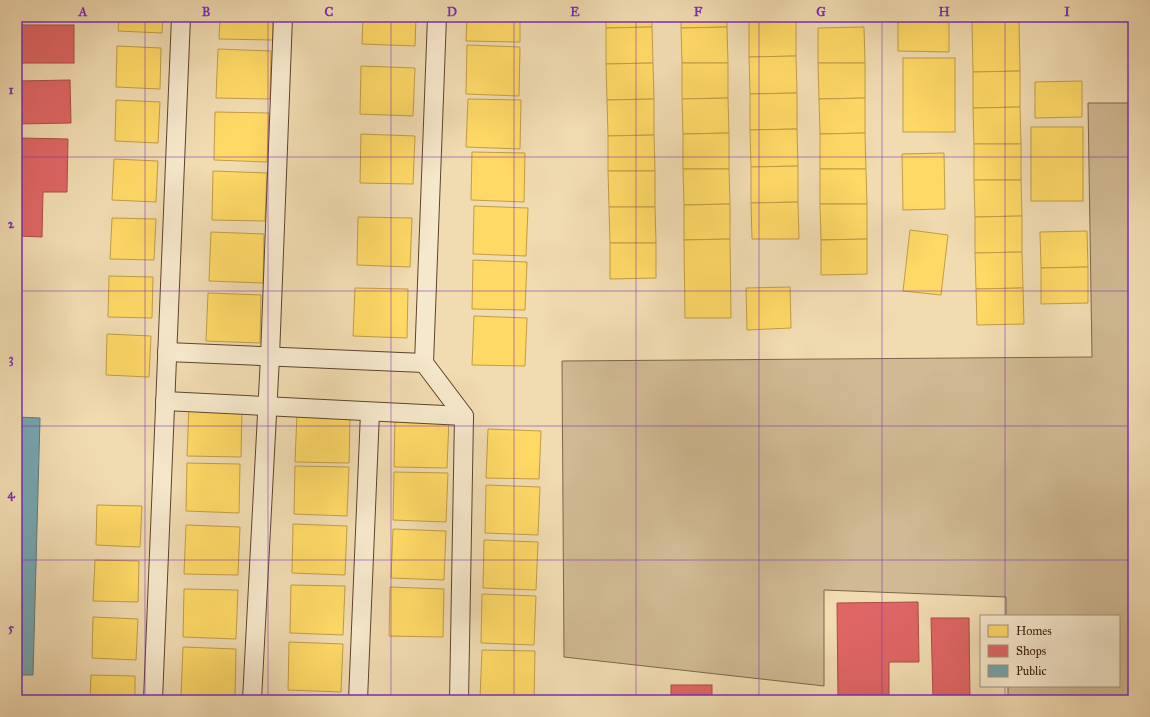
<svg xmlns="http://www.w3.org/2000/svg" width="1150" height="717" viewBox="0 0 1150 717" font-family="'IM FELL Great Primer',serif">
<style>
.green{fill:#d0b993;stroke:#7e664a}
.homes{fill:#ffd966;stroke:#c09d47}
.shops{fill:#e06666;stroke:#aa4d47}
.public{fill:#76a5af;stroke:#60797a}
.lines{fill:none;stroke-linecap:round;stroke-linejoin:round}
.minor-casing{stroke:#5e442c;stroke-width:20}
.minor{stroke:#f6e8cc;stroke-width:18}
.grid{fill:none;stroke:#7b2cbf;stroke-width:1;stroke-opacity:0.55}
.neatline{fill:none;stroke:#7b2cbf;stroke-width:1.5}
.grid-label{font-size:13px;text-anchor:middle;font-weight:bold;fill:#7b2cbf}
</style>
<rect width="100%" height="100%" fill="#f1dbb1"/>
<filter id="stains"><feTurbulence type="fractalNoise" baseFrequency=".005" numOctaves="4"/><feColorMatrix values="0 0 0 0 .2 0 0 0 0 .09 0 0 0 0 .02 0 0 0 .5 -.17"/></filter>
<radialGradient id="worn" r=".72"><stop offset=".6" stop-color="#630" stop-opacity="0"/><stop offset="1" stop-color="#630" stop-opacity=".3"/></radialGradient>
<path class="green" d="M 1088,103 L 1133,103 L 1133,700 L 1008,700 L 1008,686 L 1119,686 L 1119,616 L 1006,616 L 1006,597 L 824,590 L 824,686 L 564,657 L 562,361 L 1092,357 Z"/>
<g class="homes">
<path d="M 119,17 L 163,17 L 162,33 L 118,31 Z"/>
<path d="M 220,17 L 273,17 L 273,40 L 219,39 Z"/>
<path d="M 363,17 L 416,17 L 415,46 L 362,44 Z"/>
<path d="M 467,17 L 520,17 L 520,42 L 466,41 Z"/>
<path d="M 606,17 L 652,17 L 652,27 L 606,28 Z"/>
<path d="M 681,17 L 727,17 L 727,27 L 681,28 Z"/>
<path d="M 749,17 L 796,17 L 796,20 L 749,21 Z"/>
<rect x="1113" y="17" width="20" height="4"/>
<path d="M 796,20 L 796,56 L 749,57 L 749,21 Z"/>
<path d="M 898,22 L 949,22 L 949,52 L 898,51 Z"/>
<path d="M 972,22 L 1019,22 L 1020,71 L 973,72 Z"/>
<path d="M 652,27 L 653,63 L 606,64 L 606,28 Z"/>
<path d="M 727,27 L 728,63 L 682,63 L 681,28 Z"/>
<path d="M 864,27 L 865,63 L 818,63 L 818,28 Z"/>
<path d="M 467,45 L 520,47 L 519,96 L 466,94 Z"/>
<path d="M 117,46 L 161,48 L 160,89 L 116,87 Z"/>
<path d="M 218,49 L 271,51 L 270,99 L 216,98 Z"/>
<path d="M 796,56 L 797,93 L 750,94 L 749,57 Z"/>
<rect x="903" y="58" width="52" height="74"/>
<path d="M 653,63 L 654,99 L 607,100 L 606,64 Z"/>
<path d="M 682,63 L 728,63 L 728,98 L 682,99 Z"/>
<path d="M 818,63 L 865,63 L 865,98 L 819,99 Z"/>
<path d="M 361,66 L 415,68 L 413,116 L 360,114 Z"/>
<path d="M 1020,71 L 1020,107 L 973,108 L 973,72 Z"/>
<path d="M 1082,81 L 1082,117 L 1035,118 L 1035,82 Z"/>
<path d="M 797,93 L 797,129 L 750,130 L 750,94 Z"/>
<path d="M 728,98 L 729,133 L 683,134 L 682,99 Z"/>
<path d="M 865,98 L 865,133 L 820,134 L 819,99 Z"/>
<path d="M 468,99 L 521,100 L 520,149 L 466,147 Z"/>
<path d="M 654,99 L 654,135 L 608,136 L 607,100 Z"/>
<path d="M 116,100 L 160,102 L 158,143 L 115,141 Z"/>
<path d="M 1020,107 L 1021,144 L 974,144 L 973,108 Z"/>
<path d="M 215,112 L 269,113 L 267,162 L 214,160 Z"/>
<rect x="1031" y="127" width="52" height="74"/>
<path d="M 797,129 L 798,166 L 751,167 L 750,130 Z"/>
<path d="M 729,133 L 729,169 L 683,169 L 683,134 Z"/>
<path d="M 865,133 L 866,169 L 820,169 L 820,134 Z"/>
<path d="M 361,134 L 415,136 L 413,184 L 360,183 Z"/>
<path d="M 654,135 L 655,171 L 608,171 L 608,136 Z"/>
<rect x="974" y="144" width="47" height="36"/>
<path d="M 472,152 L 525,153 L 524,202 L 471,200 Z"/>
<path d="M 944,153 L 945,209 L 903,210 L 902,154 Z"/>
<path d="M 114,159 L 158,161 L 156,202 L 112,200 Z"/>
<path d="M 798,166 L 798,202 L 751,203 L 751,167 Z"/>
<path d="M 683,169 L 729,169 L 730,204 L 684,205 Z"/>
<path d="M 820,169 L 866,169 L 867,204 L 820,204 Z"/>
<path d="M 213,171 L 267,173 L 265,221 L 212,220 Z"/>
<path d="M 608,171 L 655,171 L 655,207 L 609,207 Z"/>
<path d="M 974,180 L 1021,180 L 1022,216 L 975,217 Z"/>
<path d="M 798,202 L 799,239 L 752,239 L 751,203 Z"/>
<path d="M 730,204 L 730,239 L 684,240 L 684,205 Z"/>
<path d="M 820,204 L 867,204 L 867,239 L 821,240 Z"/>
<path d="M 474,206 L 528,208 L 526,256 L 473,254 Z"/>
<path d="M 609,207 L 655,207 L 656,243 L 610,243 Z"/>
<path d="M 1022,216 L 1022,252 L 975,253 L 975,217 Z"/>
<path d="M 358,217 L 412,218 L 410,267 L 357,265 Z"/>
<path d="M 112,218 L 156,219 L 154,260 L 110,259 Z"/>
<path d="M 910,230 L 948,235 L 941,295 L 903,291 Z"/>
<path d="M 1087,231 L 1088,267 L 1041,268 L 1040,232 Z"/>
<path d="M 211,232 L 264,234 L 263,283 L 209,281 Z"/>
<path d="M 730,239 L 731,318 L 685,318 L 684,240 Z"/>
<path d="M 867,239 L 867,274 L 821,275 L 821,240 Z"/>
<path d="M 610,243 L 656,243 L 656,278 L 610,279 Z"/>
<path d="M 1022,252 L 1023,288 L 976,289 L 975,253 Z"/>
<path d="M 473,260 L 527,262 L 525,310 L 472,309 Z"/>
<path d="M 1088,267 L 1088,303 L 1041,304 L 1041,268 Z"/>
<path d="M 109,276 L 153,277 L 152,318 L 108,317 Z"/>
<path d="M 790,287 L 791,328 L 747,330 L 746,288 Z"/>
<path d="M 355,288 L 408,289 L 407,338 L 353,336 Z"/>
<path d="M 1023,288 L 1024,324 L 977,325 L 976,289 Z"/>
<path d="M 208,293 L 261,295 L 260,343 L 206,341 Z"/>
<path d="M 474,316 L 527,318 L 525,366 L 472,365 Z"/>
<path d="M 107,334 L 151,336 L 149,377 L 106,375 Z"/>
<path d="M 189,407 L 242,409 L 241,457 L 187,456 Z"/>
<path d="M 297,413 L 350,415 L 349,463 L 295,462 Z"/>
<path d="M 395,418 L 449,420 L 447,468 L 394,467 Z"/>
<path d="M 488,429 L 541,431 L 539,479 L 486,478 Z"/>
<path d="M 187,463 L 240,464 L 239,513 L 186,511 Z"/>
<path d="M 295,466 L 349,467 L 347,516 L 294,514 Z"/>
<path d="M 394,472 L 448,473 L 446,522 L 393,520 Z"/>
<path d="M 486,485 L 540,487 L 538,535 L 485,533 Z"/>
<path d="M 97,505 L 142,506 L 140,547 L 96,545 Z"/>
<path d="M 293,524 L 347,526 L 345,575 L 292,573 Z"/>
<path d="M 186,525 L 240,527 L 238,575 L 184,574 Z"/>
<path d="M 393,529 L 446,531 L 444,580 L 391,578 Z"/>
<path d="M 484,540 L 538,542 L 536,590 L 483,588 Z"/>
<path d="M 95,560 L 139,561 L 138,602 L 93,601 Z"/>
<path d="M 291,585 L 345,586 L 343,635 L 290,633 Z"/>
<path d="M 390,587 L 444,589 L 443,637 L 389,636 Z"/>
<path d="M 184,589 L 238,590 L 236,639 L 183,637 Z"/>
<path d="M 482,594 L 536,596 L 534,645 L 481,643 Z"/>
<path d="M 93,617 L 138,619 L 136,660 L 92,658 Z"/>
<path d="M 289,642 L 343,644 L 341,692 L 288,690 Z"/>
<path d="M 183,647 L 236,649 L 235,698 L 181,696 Z"/>
<path d="M 482,650 L 535,651 L 534,700 L 480,698 Z"/>
<path d="M 91,675 L 135,676 L 135,700 L 90,700 Z"/>
</g>
<g class="shops">
<rect x="17" y="25" width="57" height="38"/>
<path d="M 70,80 L 71,123 L 17,124 L 17,81 Z"/>
<path d="M 21,138 L 68,139 L 67,192 L 43,192 L 42,237 L 17,236 L 17,189 L 20,189 Z"/>
<path d="M 918,602 L 919,662 L 889,662 L 889,700 L 838,700 L 837,603 Z"/>
<path d="M 931,618 L 969,618 L 970,700 L 933,700 Z"/>
<rect x="671" y="685" width="41" height="15"/>
</g>
<path class="public" d="M 17,417 L 40,418 L 33,675 L 17,675 Z"/>
<g class="lines">
<g class="minor-casing">
<g id="minor">
<path d="M 437,17 L 424,363 L 464,416 L 459,700"/>
<path d="M 167,352 L 424,363"/>
<path d="M 165,401 L 464,416"/>
<path d="M 153,700 L 181,17"/>
<path d="M 252,700 L 270,357 L 283,17"/>
<path d="M 358,700 L 370,412"/>
</g>
</g>
<use href="#minor" class="minor"/>
</g>
<path class="grid" d="M 145,17 L 145,700M 268,17 L 268,700M 391,17 L 391,700M 514,17 L 514,700M 636,17 L 636,700M 759,17 L 759,700M 882,17 L 882,700M 1005,17 L 1005,616M 17,157 L 1133,157M 17,291 L 1133,291M 17,426 L 1133,426M 17,560 L 1133,560M 1005,686 L 1005,700"/>
<rect width="1150" height="717" fill="none" stroke="#f1dbb1" stroke-width="44"/>
<rect x="980" y="615" width="140" height="72" fill="#f6e8cc" stroke="#a6927a"/>
<rect x="988" y="625" width="20" height="12" fill="#ffd966" stroke="#a6927a"/>
<text x="1016" y="635" font-size="12" fill="#2d1200">Homes</text>
<rect x="988" y="645" width="20" height="12" fill="#e06666" stroke="#a6927a"/>
<text x="1016" y="655" font-size="12" fill="#2d1200">Shops</text>
<rect x="988" y="665" width="20" height="12" fill="#76a5af" stroke="#a6927a"/>
<text x="1016" y="675" font-size="12" fill="#2d1200">Public</text>
<rect x="22" y="22" width="1106" height="673" class="neatline"/>
<g class="grid-label">
<text x="83" y="16">A</text>
<text x="206" y="16">B</text>
<text x="329" y="16">C</text>
<text x="452" y="16">D</text>
<text x="575" y="16">E</text>
<text x="698" y="16">F</text>
<text x="821" y="16">G</text>
<text x="944" y="16">H</text>
<text x="1067" y="16">I</text>
<text x="11" y="94">1</text>
<text x="11" y="228">2</text>
<text x="11" y="363">3</text>
<text x="11" y="498">4</text>
<text x="11" y="632">5</text>
</g>
<rect width="100%" height="100%" filter="url(#stains)"/>
<rect width="100%" height="100%" fill="url(#worn)"/>
</svg>
